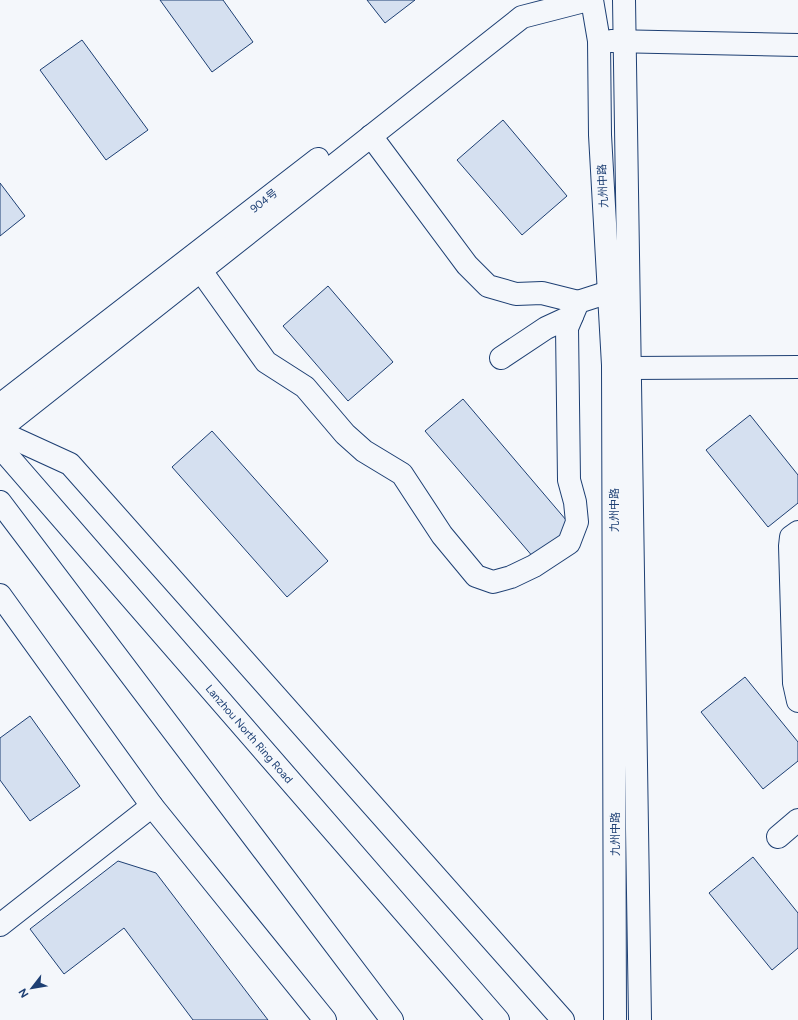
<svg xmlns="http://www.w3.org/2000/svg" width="798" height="1020" viewBox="0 0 798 1020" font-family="Figtree,'Noto Sans SC',sans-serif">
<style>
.building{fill:#d5e0f0;stroke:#1d3f73}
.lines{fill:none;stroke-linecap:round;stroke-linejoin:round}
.minor-casing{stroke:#1d3f73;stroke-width:24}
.highway-casing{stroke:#1d3f73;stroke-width:24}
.minor{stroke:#f4f7fb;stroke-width:22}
.highway{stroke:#f4f7fb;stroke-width:22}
.labels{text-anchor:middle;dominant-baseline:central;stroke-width:3;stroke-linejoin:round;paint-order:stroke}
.street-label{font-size:11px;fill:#1d3f73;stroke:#f4f7fb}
</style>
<rect width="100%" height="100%" fill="#f4f7fb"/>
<g class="building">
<path d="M 160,0 L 223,0 L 253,42 L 212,72 Z"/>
<path d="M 367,0 L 415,0 L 385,23 Z"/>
<path d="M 82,40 L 148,130 L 106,160 L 40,70 Z"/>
<path d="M 503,120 L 567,196 L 522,235 L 457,160 Z"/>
<path d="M 0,183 L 25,216 L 0,236 Z"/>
<path d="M 328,286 L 393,362 L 348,401 L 283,326 Z"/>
<path d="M 463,399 L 578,534 L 540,565 L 425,431 Z"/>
<path d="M 750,415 L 798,475 L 798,503 L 768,527 L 706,450 Z"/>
<path d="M 212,431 L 328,561 L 287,597 L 172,467 Z"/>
<path d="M 745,677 L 798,742 L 798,761 L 763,789 L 701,712 Z"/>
<path d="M 30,716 L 80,786 L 30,821 L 0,780 L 0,738 Z"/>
<path d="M 753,857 L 798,913 L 798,948 L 772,970 L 709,893 Z"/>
<path d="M 118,861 L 156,873 L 268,1020 L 193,1020 L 124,928 L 64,974 L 30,929 Z"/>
</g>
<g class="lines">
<g class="minor-casing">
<g id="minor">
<path d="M 592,0 L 599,41 L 600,135 L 613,365 L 615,1020"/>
<path d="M 624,0 L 640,1020"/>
<path d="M 611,41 L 798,45"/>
<path d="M 371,136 L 467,265 L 488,286 L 516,294 L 542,293 L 578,302"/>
<path d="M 201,271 L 266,362 L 305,387 L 345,434 L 364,451 L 402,474 L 442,535 L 476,576 L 493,582 L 511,577 L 534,566 L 569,543 L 577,522 L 575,502 L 569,480 L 567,328 L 578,302 L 609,292"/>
<path d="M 501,358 L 546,328 L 572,316"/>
<path d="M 630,368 L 798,367"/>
<path d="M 0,405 L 318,159"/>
<path d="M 0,429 L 522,17 L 588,0"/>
<path d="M 0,432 L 70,464 L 563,1020"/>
<path d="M 798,532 L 791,537 L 790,546 L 794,683 L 798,701"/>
<path d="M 0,595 L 152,806 L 325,1020"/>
<path d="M 778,837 L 798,820"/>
<path d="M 0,925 L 152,806"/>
</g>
</g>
<g class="highway-casing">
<g id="highway">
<path id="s1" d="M 0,447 L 498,1020"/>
<path d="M 0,502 L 392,1020"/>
</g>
</g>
<use href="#minor" class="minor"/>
<use href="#highway" class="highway"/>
</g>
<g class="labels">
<g class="street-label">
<text transform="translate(603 186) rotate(-93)">九州中路</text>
<text transform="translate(264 201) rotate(-38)">904号</text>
<text transform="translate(614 510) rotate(-90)">九州中路</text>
<text stroke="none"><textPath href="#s1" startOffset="380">Lanzhou North Ring Road</textPath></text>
<text transform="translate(615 834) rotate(-90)">九州中路</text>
</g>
</g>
<g transform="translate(32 988) rotate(239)" stroke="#f4f7fb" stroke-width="3" paint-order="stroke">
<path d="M0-3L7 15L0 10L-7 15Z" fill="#1d3f73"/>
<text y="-6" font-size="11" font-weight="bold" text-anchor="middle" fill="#1d3f73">N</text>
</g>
</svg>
